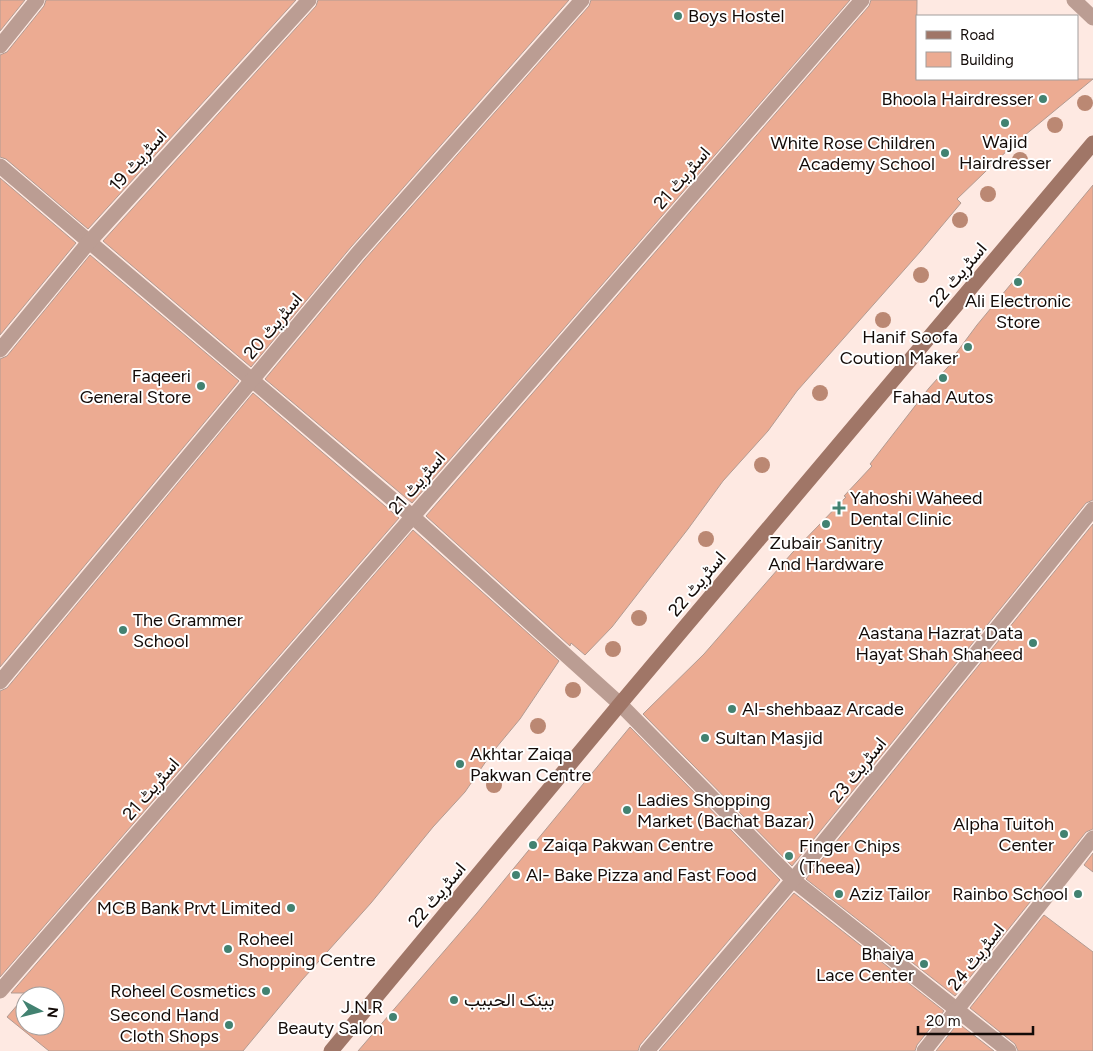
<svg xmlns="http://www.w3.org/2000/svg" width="1093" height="1051" viewBox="0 0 1093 1051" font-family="Figtree,Vazirmatn,sans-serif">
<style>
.building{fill:#ecab92;stroke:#b29b92}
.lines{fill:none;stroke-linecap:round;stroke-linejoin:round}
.street{stroke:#bb9d93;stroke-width:15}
.secondary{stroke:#a07667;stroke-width:15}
.tree{fill:#bb8873}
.poi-dot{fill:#428271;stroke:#fff;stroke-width:2}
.labels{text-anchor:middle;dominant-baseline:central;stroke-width:4;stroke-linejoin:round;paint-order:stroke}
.poi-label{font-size:18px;fill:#130b08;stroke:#fff;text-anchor:start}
.street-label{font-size:18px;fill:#130b08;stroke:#fff}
</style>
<rect width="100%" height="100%" fill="#fee9e2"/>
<g class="building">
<path d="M 0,0 L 25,0 L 0,31 Z"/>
<path d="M 46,0 L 296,0 L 88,229 L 6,159 L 0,157 L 0,55 L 7,52 L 44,6 Z"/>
<path d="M 318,0 L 569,0 L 351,247 L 251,367 L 103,241 L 316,6 Z"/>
<path d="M 591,0 L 850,0 L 412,503 L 265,379 L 365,259 L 589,6 Z"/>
<path d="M 871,0 L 917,0 L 916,79 L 1093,79 L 1013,145 L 957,199 L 961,203 L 920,252 L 797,391 L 768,431 L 723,481 L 688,529 L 612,627 L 585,655 L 571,643 L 570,646 L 426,516 L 869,6 Z"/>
<path d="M 0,178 L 76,243 L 0,335 Z"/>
<path d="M 1093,185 L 1093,500 L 1086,503 L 792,866 L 643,714 L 704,654 L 792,553 L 846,497 L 844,496 L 872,466 L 870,464 L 929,388 L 956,358 L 954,356 L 977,325 Z"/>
<path d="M 90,255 L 239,381 L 0,667 L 0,359 L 7,356 Z"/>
<path d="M 253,393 L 399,518 L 0,977 L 0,691 L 7,688 Z"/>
<path d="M 1093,524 L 1093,829 L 1086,832 L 955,996 L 806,879 Z"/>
<path d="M 413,530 L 559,661 L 520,719 L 491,754 L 465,792 L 433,827 L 371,903 L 302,980 L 243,1051 L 49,1051 L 7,1017 L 25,996 L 25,1026 L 55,1026 L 55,996 L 25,996 L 28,993 L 11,993 Z"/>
<path d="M 630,727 L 780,880 L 640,1045 L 638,1051 L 358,1051 L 477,913 Z"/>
<path d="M 1093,853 L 1093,872 L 1084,865 Z"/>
<path d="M 794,893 L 944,1011 L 917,1045 L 915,1051 L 659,1051 Z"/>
<path d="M 1044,915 L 1093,952 L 1093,1051 L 1018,1051 L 1015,1044 L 970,1008 Z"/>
<path d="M 958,1023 L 994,1051 L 936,1051 Z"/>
</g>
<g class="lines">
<g class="street">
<path d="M 1074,0 L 1093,18"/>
<path d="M 0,46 L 37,0"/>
<path d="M 0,166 L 412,516 L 620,704 L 793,880 L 1009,1051"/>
<path d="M 0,350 L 89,242 L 309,0"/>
<path d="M 0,682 L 358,253 L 582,0"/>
<path d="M 0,991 L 862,0"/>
<path d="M 647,1051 L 793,880 L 1093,509"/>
<path d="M 924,1051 L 1093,838"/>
</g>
<path class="secondary" d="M 331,1051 L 620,704 L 1093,143"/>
</g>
<g class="tree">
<circle cx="1085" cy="103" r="8"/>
<circle cx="1055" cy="125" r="8"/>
<circle cx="1020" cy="160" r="8"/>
<circle cx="988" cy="194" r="8"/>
<circle cx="960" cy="220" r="8"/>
<circle cx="921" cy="275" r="8"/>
<circle cx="883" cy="320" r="8"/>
<circle cx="820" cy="393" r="8"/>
<circle cx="762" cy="465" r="8"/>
<circle cx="706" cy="539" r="8"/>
<circle cx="639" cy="618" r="8"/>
<circle cx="613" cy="649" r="8"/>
<circle cx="573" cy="690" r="8"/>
<circle cx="538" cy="726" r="8"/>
<circle cx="494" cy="785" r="8"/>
</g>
<g class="poi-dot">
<circle cx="678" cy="16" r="5"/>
<circle cx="1043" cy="99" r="5"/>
<circle cx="1005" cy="123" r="5"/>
<circle cx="945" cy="153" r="5"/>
<circle cx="1018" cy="282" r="5"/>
<circle cx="968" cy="347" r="5"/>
<circle cx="943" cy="378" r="5"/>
<circle cx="201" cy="386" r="5"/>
<path d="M836.5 500.5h5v5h5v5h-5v5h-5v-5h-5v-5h5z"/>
<circle cx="826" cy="524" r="5"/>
<circle cx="123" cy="630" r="5"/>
<circle cx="1033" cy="643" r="5"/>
<circle cx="732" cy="709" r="5"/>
<circle cx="705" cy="738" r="5"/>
<circle cx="460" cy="764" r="5"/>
<circle cx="627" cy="810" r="5"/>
<circle cx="1064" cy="834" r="5"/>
<circle cx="533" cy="845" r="5"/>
<circle cx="789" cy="856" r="5"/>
<circle cx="516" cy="875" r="5"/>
<circle cx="839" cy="894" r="5"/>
<circle cx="1078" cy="894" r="5"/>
<circle cx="291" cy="908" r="5"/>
<circle cx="228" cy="949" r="5"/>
<circle cx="924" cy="964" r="5"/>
<circle cx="266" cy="991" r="5"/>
<circle cx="454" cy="1000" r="5"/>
<circle cx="393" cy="1017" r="5"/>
<circle cx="229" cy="1025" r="5"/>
</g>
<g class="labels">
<g class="poi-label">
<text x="688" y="16">Boys Hostel</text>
<text x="1033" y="99" text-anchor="end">Bhoola Hairdresser</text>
<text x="1005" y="142" text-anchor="middle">Wajid<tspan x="1005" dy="21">Hairdresser</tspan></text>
<text x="935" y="143" text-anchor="end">White Rose Children<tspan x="935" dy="21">Academy School</tspan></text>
<text x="1018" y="301" text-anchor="middle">Ali Electronic<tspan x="1018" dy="21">Store</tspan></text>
<text x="958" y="337" text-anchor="end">Hanif Soofa<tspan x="958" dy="21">Coution Maker</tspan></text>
<text x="191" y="376" text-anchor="end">Faqeeri<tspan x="191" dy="21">General Store</tspan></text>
<text x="943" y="397" text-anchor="middle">Fahad Autos</text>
<text x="850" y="498">Yahoshi Waheed<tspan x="850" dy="21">Dental Clinic</tspan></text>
<text x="826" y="543" text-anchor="middle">Zubair Sanitry<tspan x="826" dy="21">And Hardware</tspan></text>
<text x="133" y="620">The Grammer<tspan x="133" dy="21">School</tspan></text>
<text x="1023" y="633" text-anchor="end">Aastana Hazrat Data<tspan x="1023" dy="21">Hayat Shah Shaheed</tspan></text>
<text x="742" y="709">Al-shehbaaz Arcade</text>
<text x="715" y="738">Sultan Masjid</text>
<text x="470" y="754">Akhtar Zaiqa<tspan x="470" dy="21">Pakwan Centre</tspan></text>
<text x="637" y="800">Ladies Shopping<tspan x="637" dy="21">Market (Bachat Bazar)</tspan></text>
<text x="1054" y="824" text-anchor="end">Alpha Tuitoh<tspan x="1054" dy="21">Center</tspan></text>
<text x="543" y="845">Zaiqa Pakwan Centre</text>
<text x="799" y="846">Finger Chips<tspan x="799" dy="21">(Theea)</tspan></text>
<text x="526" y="875">Al- Bake Pizza and Fast Food</text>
<text x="849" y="894">Aziz Tailor</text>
<text x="1068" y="894" text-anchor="end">Rainbo School</text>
<text x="281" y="908" text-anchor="end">MCB Bank Prvt Limited</text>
<text x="238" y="939">Roheel<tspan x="238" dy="21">Shopping Centre</tspan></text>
<text x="914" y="954" text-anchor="end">Bhaiya<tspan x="914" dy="21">Lace Center</tspan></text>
<text x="256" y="991" text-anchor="end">Roheel Cosmetics</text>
<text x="464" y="1000">بينک الحبيب</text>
<text x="383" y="1007" text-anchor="end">J.N.R<tspan x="383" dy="21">Beauty Salon</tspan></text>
<text x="219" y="1015" text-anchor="end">Second Hand<tspan x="219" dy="21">Cloth Shops</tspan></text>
</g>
<g class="street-label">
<text transform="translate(138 160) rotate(-48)">اسٹریٹ 19</text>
<text transform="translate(682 178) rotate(-49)">اسٹریٹ 21</text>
<text transform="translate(958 275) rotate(-50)">اسٹریٹ 22</text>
<text transform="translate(273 326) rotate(-50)">اسٹریٹ 20</text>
<text transform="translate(417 483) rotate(-49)">اسٹریٹ 21</text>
<text transform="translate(697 584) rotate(-50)">اسٹریٹ 22</text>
<text transform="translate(858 770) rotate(-51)">اسٹریٹ 23</text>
<text transform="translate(151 789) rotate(-49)">اسٹریٹ 21</text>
<text transform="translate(437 895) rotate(-50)">اسٹریٹ 22</text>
<text transform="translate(976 957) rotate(-52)">اسٹریٹ 24</text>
</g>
</g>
<rect x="916" y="15" width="162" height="65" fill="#ffffff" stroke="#a19d9c"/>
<rect x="926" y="31" width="25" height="8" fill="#a07667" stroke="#a19d9c"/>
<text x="960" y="40" font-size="15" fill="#130b08">Road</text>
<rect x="926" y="52" width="25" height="15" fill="#ecab92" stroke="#a19d9c"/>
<text x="960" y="65" font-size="15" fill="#130b08">Building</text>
<g transform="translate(40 1011) rotate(97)"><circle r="24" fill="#ffffff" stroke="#a19d9c"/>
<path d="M0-4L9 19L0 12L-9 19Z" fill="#428271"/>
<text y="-8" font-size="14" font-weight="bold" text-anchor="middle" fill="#130b08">N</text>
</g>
<path d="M918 1026v8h115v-8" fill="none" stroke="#130b08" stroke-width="2.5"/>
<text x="926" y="1026" font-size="15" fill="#130b08" stroke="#ffffff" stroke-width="4" paint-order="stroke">20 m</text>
</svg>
